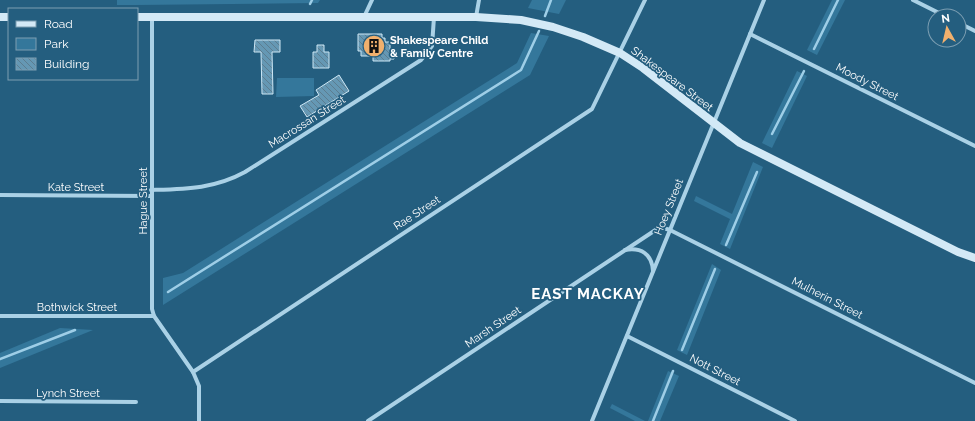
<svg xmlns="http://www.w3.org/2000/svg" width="975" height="421" viewBox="0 0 975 421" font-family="Raleway,sans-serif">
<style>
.park{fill:#34779b}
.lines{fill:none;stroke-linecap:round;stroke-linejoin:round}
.stream{stroke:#9ecee7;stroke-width:2.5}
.building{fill:url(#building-back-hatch);stroke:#cde7f5}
.street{stroke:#aad1e6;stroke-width:4}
.secondary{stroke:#d3e9f6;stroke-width:8}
.labels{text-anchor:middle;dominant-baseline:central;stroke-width:3.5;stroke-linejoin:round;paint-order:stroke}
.poi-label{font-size:11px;font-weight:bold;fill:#fff;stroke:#245e7f;text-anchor:start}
.street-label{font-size:11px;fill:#fff;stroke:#245e7f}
.district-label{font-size:15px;font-weight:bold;letter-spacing:1px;fill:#fff;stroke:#245e7f}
</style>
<defs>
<pattern id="building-back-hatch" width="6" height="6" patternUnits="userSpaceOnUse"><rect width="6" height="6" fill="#6598b4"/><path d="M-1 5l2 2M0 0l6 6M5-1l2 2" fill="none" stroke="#5c7d90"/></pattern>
</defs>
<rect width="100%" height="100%" fill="#245e7f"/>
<g class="park">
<path d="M 117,0 L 320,0 L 318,3 L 136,5 L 117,5 Z"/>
<path d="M 532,0 L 566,0 L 559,14 L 528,8 Z"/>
<path d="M 832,0 L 845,0 L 817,55 L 807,50 Z"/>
<path d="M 531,33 L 549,36 L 530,75 L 163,305 L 163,278 L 183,273 L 517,63 Z"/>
<path d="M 797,71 L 807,76 L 772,148 L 762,143 Z"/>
<path d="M 277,78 L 314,78 L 314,96 L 276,97 Z"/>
<path d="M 753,162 L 763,167 L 730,249 L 720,244 L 730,219 L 694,201 L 696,196 L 732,214 Z"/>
<path d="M 712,264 L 721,270 L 687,355 L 677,350 Z"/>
<path d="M 60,328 L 93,330 L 0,368 L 0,353 Z"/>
<path d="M 668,371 L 679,376 L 660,421 L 648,421 Z"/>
<path d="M 612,404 L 645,421 L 635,421 L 610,408 Z"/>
</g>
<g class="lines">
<g class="stream">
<path d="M 310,4 L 312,0"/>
<path d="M 545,16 L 551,0"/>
<path d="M 814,49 L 838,0"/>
<path d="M 772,134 L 804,71"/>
<path d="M 726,245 L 757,172"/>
<path d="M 168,292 L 521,70 L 539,31"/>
<path d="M 682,350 L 715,269"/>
<path d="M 0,359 L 75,330"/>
<path d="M 653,421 L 673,371"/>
</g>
</g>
<g class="building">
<path d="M 358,34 L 382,34 L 382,38 L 385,38 L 385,42 L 390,42 L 390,50 L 394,50 L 394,59 L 390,59 L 390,61 L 373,61 L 373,56 L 361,56 L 361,51 L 358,51 Z"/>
<path d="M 255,40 L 280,40 L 280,52 L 272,52 L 273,94 L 262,94 L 261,52 L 254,52 Z"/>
<path d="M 317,45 L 324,45 L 324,52 L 329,52 L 329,68 L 313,68 L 313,52 L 317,52 Z"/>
<path d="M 339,75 L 349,91 L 307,117 L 300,106 L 319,95 L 316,90 Z"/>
</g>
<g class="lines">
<g class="street">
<path d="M 913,0 L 945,16"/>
<path d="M 152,17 L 152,309 L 154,316 L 193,372"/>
<path d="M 364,17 L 372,0"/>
<path d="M 476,17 L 479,0"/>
<path d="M 959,23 L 975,31"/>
<path d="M 750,34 L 975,146"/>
<path d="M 151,190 C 185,189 214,189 245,172 L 421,60 L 432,46 L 434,17"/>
<path d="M 0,195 L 151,196"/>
<path d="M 625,250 C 641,247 652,254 653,271"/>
<path d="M 0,316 L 154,316"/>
<path d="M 627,336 L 795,421"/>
<path d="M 0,401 L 136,402"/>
<path d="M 199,421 L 199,386 L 193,372 L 592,109 L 645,0"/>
<path d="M 368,421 L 660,227 L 670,230 L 975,383"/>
<path d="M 592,421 L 764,0"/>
</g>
<g class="secondary">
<path d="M 0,17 L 9,17"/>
<path d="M 137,17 L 476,17 L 521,20 L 553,27 L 583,37 L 620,53 L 643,68 L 740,143 L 958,252 L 975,258"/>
</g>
</g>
<defs>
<g id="building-disc" transform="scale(1.15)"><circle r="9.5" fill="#f1b06d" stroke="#245e7f"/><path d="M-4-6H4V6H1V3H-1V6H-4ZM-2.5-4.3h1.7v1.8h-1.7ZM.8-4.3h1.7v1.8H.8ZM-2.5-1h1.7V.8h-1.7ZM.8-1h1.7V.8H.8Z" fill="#111"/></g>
</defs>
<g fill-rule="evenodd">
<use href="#building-disc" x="374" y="46"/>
</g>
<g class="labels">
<g class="poi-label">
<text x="390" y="40">Shakespeare Child<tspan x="390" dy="13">&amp; Family Centre</tspan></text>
</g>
<g class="street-label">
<text transform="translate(672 79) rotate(37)">Shakespeare Street</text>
<text transform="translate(867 82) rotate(27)">Moody Street</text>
<text transform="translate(307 122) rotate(-32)">Macrossan Street</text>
<text x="76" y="187">Kate Street</text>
<text transform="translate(143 201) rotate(-90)">Hague Street</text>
<text transform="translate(669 207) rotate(-68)">Hoey Street</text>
<text transform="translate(417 213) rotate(-33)">Rae Street</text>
<text transform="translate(827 298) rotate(27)">Mulherin Street</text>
<text x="77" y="307">Bothwick Street</text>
<text transform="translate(493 327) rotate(-34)">Marsh Street</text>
<text transform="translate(715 370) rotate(27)">Nott Street</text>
<text x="68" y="393">Lynch Street</text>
</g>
<g class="district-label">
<text x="588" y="294">EAST MACKAY</text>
</g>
</g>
<rect x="8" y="8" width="130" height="72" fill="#245e7f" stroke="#7c9eb2"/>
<rect x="16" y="21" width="20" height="6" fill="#d3e9f6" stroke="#7c9eb2"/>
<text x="44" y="28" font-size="12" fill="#ffffff">Road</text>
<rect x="16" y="38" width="20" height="12" fill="#34779b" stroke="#7c9eb2"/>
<text x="44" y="48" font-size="12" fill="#ffffff">Park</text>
<rect x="16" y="58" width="20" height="12" fill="url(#building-back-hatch)" stroke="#7c9eb2"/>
<text x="44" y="68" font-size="12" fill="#ffffff">Building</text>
<g transform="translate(947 28) rotate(352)"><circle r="19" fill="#245e7f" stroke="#7c9eb2"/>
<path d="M0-3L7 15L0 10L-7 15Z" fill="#f1b06d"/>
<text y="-6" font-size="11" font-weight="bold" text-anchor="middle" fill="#ffffff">N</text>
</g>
</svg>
